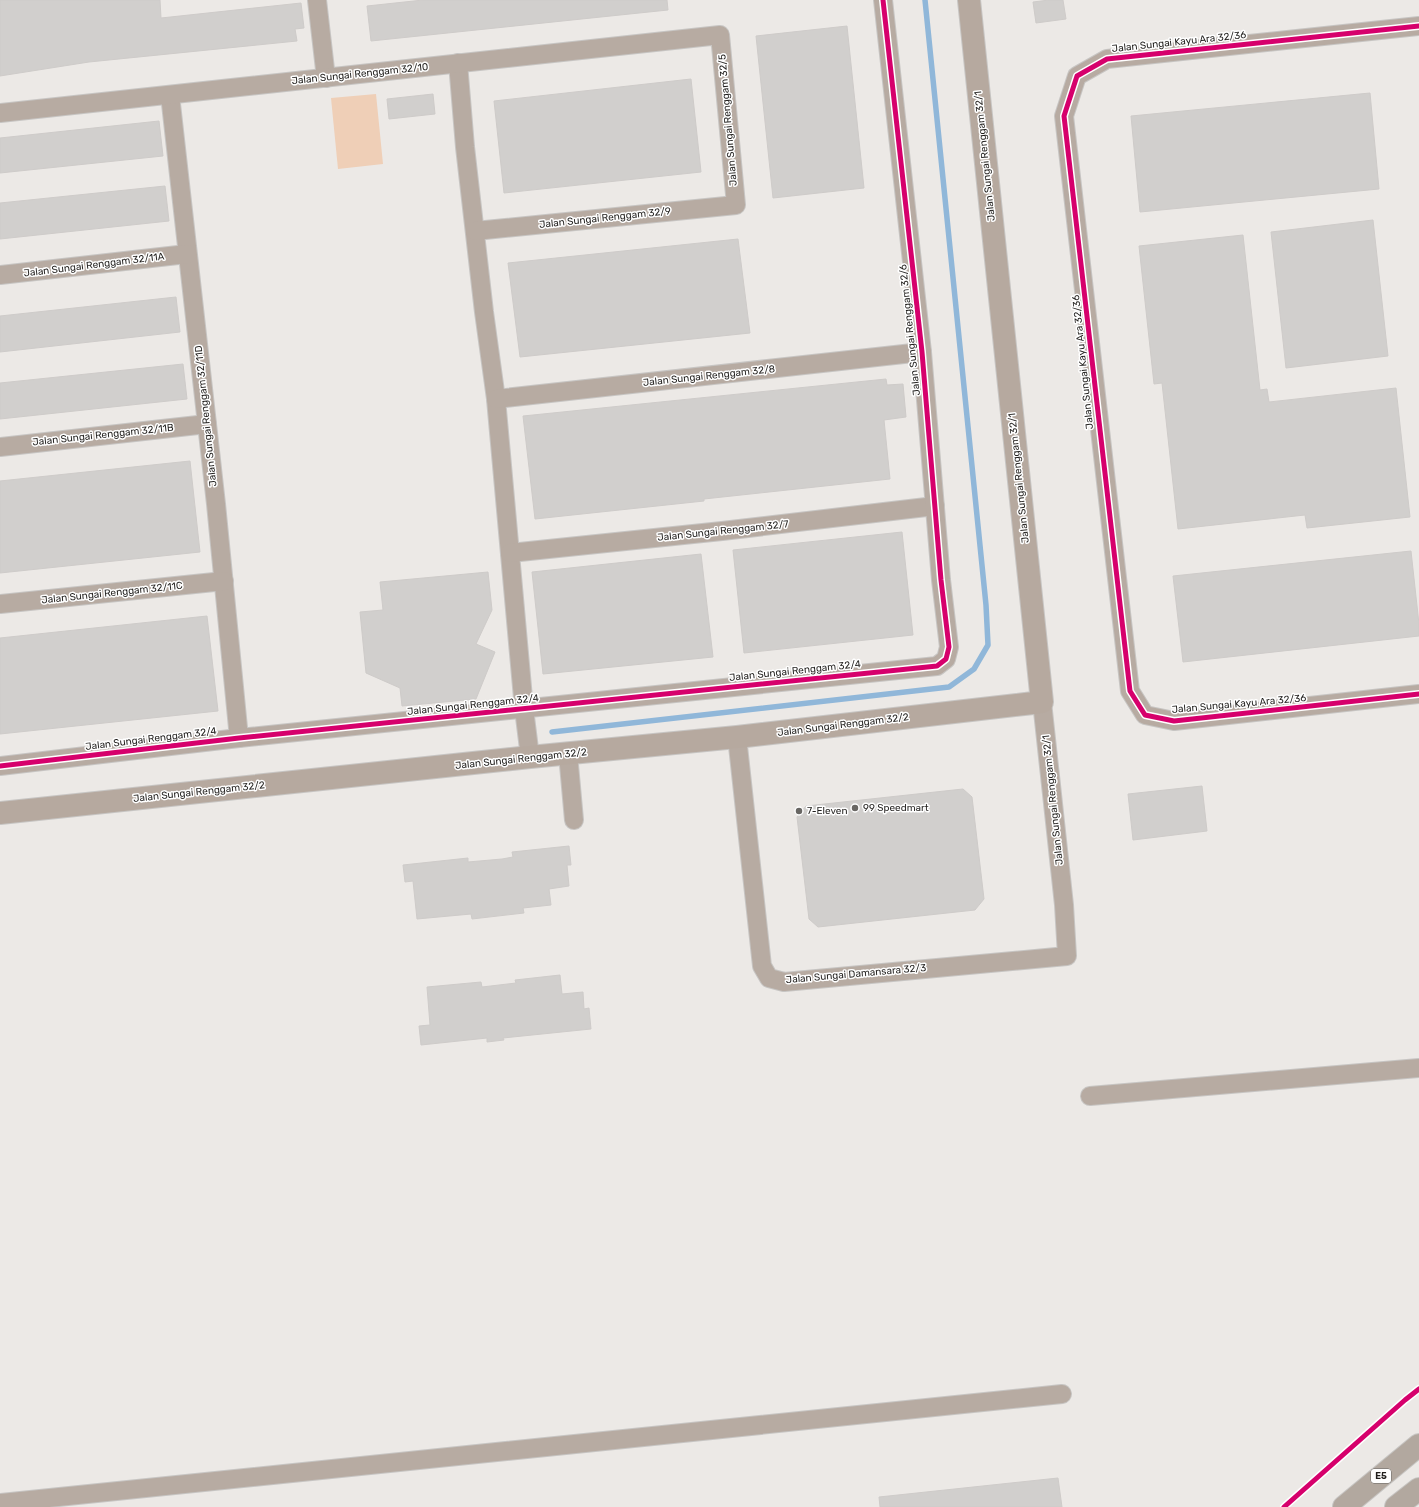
<svg xmlns="http://www.w3.org/2000/svg" width="1419" height="1507" viewBox="0 0 1419 1507" font-family="Rubik,sans-serif">
<style>
.pitch{fill:#efcfb7}
.lines{fill:none;stroke-linecap:round;stroke-linejoin:round}
.stream{stroke:#90b7d9;stroke-width:5.5}
.building{fill:#d1cfcd;stroke:#cecbc9}
.street-casing{stroke:#c7c5c3;stroke-width:20}
.secondary-casing{stroke:#c7c5c3;stroke-width:24}
.highway-casing{stroke:#c7c5c3;stroke-width:24}
.street{stroke:#b7aba2;stroke-width:18}
.secondary{stroke:#b6a99f;stroke-width:22}
.highway{stroke:#b2a89f;stroke-width:22}
.cycleway-casing{stroke:#fff;stroke-width:8}
.cycleway{stroke:#d6006c;stroke-width:5}
.poi-dot{fill:#686663;stroke:#fff;stroke-width:1.5}
.labels{text-anchor:middle;dominant-baseline:central;stroke-width:3;stroke-linejoin:round;paint-order:stroke}
.shield{fill:#fff;stroke:#646261;stroke-width:1}
.shield-label{font-size:9px;font-weight:bold;fill:#211f1d}
.street-label{font-size:10px;fill:#211f1d;stroke:#fff}
.poi-label{font-size:10px;fill:#211f1d;stroke:#fff;text-anchor:start}
</style>
<rect width="100%" height="100%" fill="#ece9e6"/>
<path class="pitch" d="M 376,94 L 383,164 L 338,169 L 331,98 Z"/>
<g class="lines">
<path class="stream" d="M 552,732 L 949,687 L 974,669 L 988,645 L 986,605 L 925,0"/>
</g>
<g class="building">
<path d="M 0,0 L 160,0 L 161,18 L 301,3 L 304,28 L 295,29 L 297,41 L 89,62 L 0,76 Z"/>
<path d="M 423,0 L 667,0 L 668,10 L 371,41 L 367,6 Z"/>
<path d="M 1049,0 L 1063,0 L 1066,19 L 1036,23 L 1033,2 Z"/>
<path d="M 847,26 L 864,188 L 773,198 L 756,36 Z"/>
<path d="M 691,79 L 701,172 L 504,193 L 494,101 Z"/>
<path d="M 1370,93 L 1379,189 L 1140,212 L 1131,116 Z"/>
<path d="M 433,94 L 435,114 L 389,119 L 387,99 Z"/>
<path d="M 159,121 L 163,156 L 0,173 L 0,138 Z"/>
<path d="M 165,186 L 169,221 L 0,239 L 0,203 Z"/>
<path d="M 1373,220 L 1388,356 L 1286,368 L 1271,232 Z"/>
<path d="M 1243,235 L 1260,390 L 1267,389 L 1269,402 L 1396,388 L 1410,517 L 1307,528 L 1305,515 L 1178,529 L 1162,383 L 1154,384 L 1139,246 Z"/>
<path d="M 738,239 L 750,333 L 520,357 L 508,263 Z"/>
<path d="M 176,297 L 180,332 L 0,352 L 0,316 Z"/>
<path d="M 183,364 L 187,399 L 0,419 L 0,383 Z"/>
<path d="M 886,379 L 887,385 L 903,384 L 906,417 L 884,420 L 890,479 L 704,499 L 704,501 L 535,519 L 523,416 Z"/>
<path d="M 190,461 L 200,552 L 0,573 L 0,481 Z"/>
<path d="M 902,532 L 913,635 L 744,653 L 733,550 Z"/>
<path d="M 1411,551 L 1419,624 L 1419,636 L 1183,662 L 1173,576 Z"/>
<path d="M 701,554 L 713,657 L 543,674 L 532,572 Z"/>
<path d="M 488,572 L 492,610 L 476,644 L 495,652 L 476,699 L 402,706 L 400,688 L 366,673 L 360,612 L 383,610 L 380,582 Z"/>
<path d="M 207,616 L 218,711 L 0,734 L 0,638 Z"/>
<path d="M 1202,786 L 1207,831 L 1133,840 L 1128,794 Z"/>
<path d="M 963,789 L 972,797 L 984,899 L 975,910 L 818,927 L 809,919 L 797,817 L 806,806 Z"/>
<path d="M 569,846 L 571,865 L 567,865 L 569,886 L 549,889 L 551,905 L 523,908 L 524,913 L 472,919 L 471,914 L 417,919 L 413,881 L 405,882 L 403,865 L 468,858 L 468,862 L 502,859 L 513,857 L 512,852 Z"/>
<path d="M 560,975 L 562,994 L 583,992 L 584,1009 L 589,1008 L 591,1029 L 503,1038 L 504,1040 L 487,1042 L 487,1038 L 421,1045 L 419,1026 L 430,1025 L 427,987 L 481,982 L 482,987 L 516,983 L 515,980 Z"/>
<path d="M 1058,1478 L 1062,1507 L 880,1507 L 879,1497 Z"/>
</g>
<g class="lines">
<g class="street-casing">
<g id="street">
<path d="M 317,0 L 326,78"/>
<path d="M 1419,26 L 1107,59 L 1077,76 L 1064,116 L 1130,691 L 1145,715 L 1174,721 L 1419,694"/>
<path d="M 458,63 L 465,147 L 484,312 L 496,399 L 524,709 L 530,757"/>
<path d="M 170,95 L 216,504 L 239,738"/>
<path d="M 0,113 L 720,35 L 736,205 L 475,231"/>
<path d="M 0,275 L 187,254"/>
<path d="M 496,399 L 922,352"/>
<path d="M 0,447 L 207,424"/>
<path d="M 510,553 L 722,531 L 935,506"/>
<path d="M 0,604 L 224,581"/>
<path d="M 737,737 L 762,966 L 769,978 L 784,982 L 1067,956 L 1064,905 L 1042,702"/>
<path d="M 568,754 L 574,820"/>
<path d="M 0,766 L 239,738 L 937,666 L 946,659 L 949,647 L 941,580 L 922,352 L 883,0"/>
<path d="M 1090,1096 L 1419,1068"/>
<path d="M 0,1503 L 1062,1394"/>
</g>
</g>
<g class="secondary-casing">
<path id="secondary" d="M 0,813 L 530,757 L 737,737 L 1042,702 L 969,0"/>
</g>
<g class="highway-casing">
<g id="highway">
<path d="M 1344,1507 L 1419,1445"/>
<path d="M 1396,1507 L 1419,1489"/>
</g>
</g>
<use href="#street" class="street"/>
<use href="#secondary" class="secondary"/>
<use href="#highway" class="highway"/>
<g class="cycleway-casing">
<g id="cycleway">
<path d="M 1419,26 L 1107,59 L 1077,76 L 1064,116 L 1130,691 L 1145,715 L 1174,721 L 1419,694"/>
<path d="M 0,766 L 239,738 L 937,666 L 946,659 L 949,647 L 941,580 L 922,352 L 883,0"/>
<path d="M 1284,1507 L 1405,1400 L 1419,1389"/>
</g>
</g>
<use href="#cycleway" class="cycleway"/>
</g>
<g class="poi-dot">
<circle cx="855" cy="808" r="4"/>
<circle cx="799" cy="811" r="4"/>
</g>
<g class="labels">
<rect class="shield" x="1371" y="1469" width="20" height="14" rx="3"/>
<g class="shield-label">
<text x="1381" y="1476">E5</text>
</g>
<g class="street-label">
<text transform="translate(1179 42) rotate(-6)">Jalan Sungai Kayu Ara 32/36</text>
<text transform="translate(360 74) rotate(-6)">Jalan Sungai Renggam 32/10</text>
<text transform="translate(728 120) rotate(-95)">Jalan Sungai Renggam 32/5</text>
<text transform="translate(985 156) rotate(-96)">Jalan Sungai Renggam 32/1</text>
<text transform="translate(605 218) rotate(-6)">Jalan Sungai Renggam 32/9</text>
<text transform="translate(94 265) rotate(-7)">Jalan Sungai Renggam 32/11A</text>
<text transform="translate(910 330) rotate(-96)">Jalan Sungai Renggam 32/6</text>
<text transform="translate(1083 362) rotate(-96)">Jalan Sungai Kayu Ara 32/36</text>
<text transform="translate(709 376) rotate(-6)">Jalan Sungai Renggam 32/8</text>
<text transform="translate(206 416) rotate(-96)">Jalan Sungai Renggam 32/11D</text>
<text transform="translate(103 435) rotate(-6)">Jalan Sungai Renggam 32/11B</text>
<text transform="translate(1019 478) rotate(-96)">Jalan Sungai Renggam 32/1</text>
<text transform="translate(723 531) rotate(-6)">Jalan Sungai Renggam 32/7</text>
<text transform="translate(112 593) rotate(-6)">Jalan Sungai Renggam 32/11C</text>
<text transform="translate(795 671) rotate(-6)">Jalan Sungai Renggam 32/4</text>
<text transform="translate(1239 704) rotate(-5)">Jalan Sungai Kayu Ara 32/36</text>
<text transform="translate(473 705) rotate(-6)">Jalan Sungai Renggam 32/4</text>
<text transform="translate(843 725) rotate(-7)">Jalan Sungai Renggam 32/2</text>
<text transform="translate(151 739) rotate(-7)">Jalan Sungai Renggam 32/4</text>
<text transform="translate(521 759) rotate(-6)">Jalan Sungai Renggam 32/2</text>
<text transform="translate(199 792) rotate(-6)">Jalan Sungai Renggam 32/2</text>
<text transform="translate(1053 800) rotate(-96)">Jalan Sungai Renggam 32/1</text>
<text transform="translate(856 974) rotate(-5)">Jalan Sungai Damansara 32/3</text>
</g>
<g class="poi-label">
<text x="863" y="808">99 Speedmart</text>
<text x="807" y="811">7-Eleven</text>
</g>
</g>
</svg>
